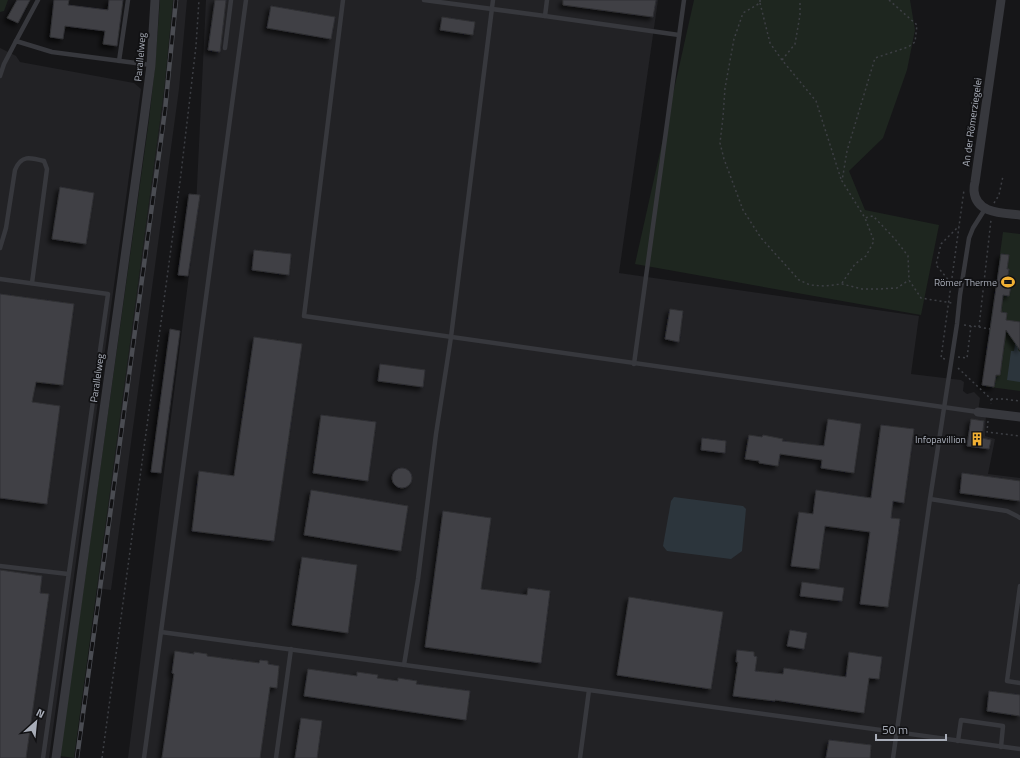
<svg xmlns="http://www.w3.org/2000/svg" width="1020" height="758" viewBox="0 0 1020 758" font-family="'Titillium Web',sans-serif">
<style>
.built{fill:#222225}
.green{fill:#1e261f}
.water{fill:#2c353c}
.building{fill:#404145;stroke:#303034;filter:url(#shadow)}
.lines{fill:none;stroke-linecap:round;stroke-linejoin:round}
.path{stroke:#3d3f44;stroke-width:1.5;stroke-dasharray:2 3;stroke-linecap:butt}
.service{stroke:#37383d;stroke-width:4.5}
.minor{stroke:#37383d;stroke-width:9}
.rail-casing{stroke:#4a4c52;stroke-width:4.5}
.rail{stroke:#111113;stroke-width:3;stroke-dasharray:9;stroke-linecap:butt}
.labels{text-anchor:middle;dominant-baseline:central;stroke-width:3.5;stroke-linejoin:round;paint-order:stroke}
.street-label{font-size:10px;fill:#a8adb8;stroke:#111113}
.poi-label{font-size:10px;fill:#a8adb8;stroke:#111113;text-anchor:end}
</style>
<defs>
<filter id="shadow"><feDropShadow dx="-3.5" dy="3.5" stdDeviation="2" flood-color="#0009"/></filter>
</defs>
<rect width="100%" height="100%" fill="#161618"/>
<g class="built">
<path d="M 173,0 L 187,0 L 179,89 L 111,590 L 97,588 L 164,91 Z"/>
<path d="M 206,0 L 658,0 L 619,273 L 919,316 L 911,374 L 961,380 L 964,382 L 963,391 L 967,394 L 974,392 L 980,398 L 978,412 L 986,414 L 985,436 L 995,439 L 988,474 L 1020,478 L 1020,758 L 128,758 L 195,227 Z"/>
<path d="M 0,48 L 16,56 L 20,62 L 134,83 L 141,89 L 49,758 L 0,758 Z"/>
</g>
<g class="green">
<path d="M 0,0 L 8,0 L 4,11 L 0,12 Z"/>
<path d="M 160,0 L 173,0 L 164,91 L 74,758 L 60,756 L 149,120 L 155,66 Z"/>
<path d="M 694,0 L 910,0 L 915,30 L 907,70 L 883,138 L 849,171 L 865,210 L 939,225 L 921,315 L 635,264 Z"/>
<path d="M 1003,232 L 1020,234 L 1020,391 L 982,386 Z"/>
</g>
<g class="water">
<path d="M 1015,344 L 1017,345 L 1019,345 L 1018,350 L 1020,352 L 1020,382 L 1007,380 L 1011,351 L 1014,351 Z"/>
<path d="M 674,497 L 743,506 L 746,509 L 742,551 L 731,559 L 667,551 L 663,546 L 671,501 Z"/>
</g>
<g class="building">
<path d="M 17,0 L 30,0 L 18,23 L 7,18 Z"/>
<path d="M 54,0 L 69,0 L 68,5 L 108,10 L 109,0 L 123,0 L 117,46 L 103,44 L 105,31 L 65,26 L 63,39 L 50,37 Z"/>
<path d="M 215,0 L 226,0 L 220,52 L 208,50 Z"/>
<path d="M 563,0 L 656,0 L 653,17 L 563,5 Z"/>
<path d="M 271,6 L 335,17 L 331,39 L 267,28 Z"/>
<path d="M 442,17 L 475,22 L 473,35 L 440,30 Z"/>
<path d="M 60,187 L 94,193 L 86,244 L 52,239 Z"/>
<path d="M 189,194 L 200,195 L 188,276 L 178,275 Z"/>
<path d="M 254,250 L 291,254 L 289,275 L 252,270 Z"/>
<path d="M 1001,254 L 1009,255 L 1007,269 L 1009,269 L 1006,285 L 1011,286 L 1009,296 L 1003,295 L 1001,312 L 1007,313 L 1006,320 L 1020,322 L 1020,350 L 1006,330 L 1000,375 L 996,375 L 994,387 L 982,385 Z"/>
<path d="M 0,294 L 74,304 L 63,385 L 36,382 L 32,402 L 60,406 L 47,504 L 0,498 Z"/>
<path d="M 670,309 L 683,311 L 679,342 L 665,339 Z"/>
<path d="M 170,329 L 180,331 L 161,473 L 151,472 Z"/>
<path d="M 254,337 L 302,344 L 274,541 L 192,531 L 199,471 L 234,476 Z"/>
<path d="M 380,364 L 425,370 L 423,387 L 378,381 Z"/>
<path d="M 321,415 L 376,422 L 368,481 L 313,473 Z"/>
<path d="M 828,419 L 861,424 L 854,473 L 821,468 L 822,460 L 780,454 L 778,466 L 759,463 L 759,461 L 745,459 L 749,435 L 762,437 L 763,435 L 783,439 L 782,441 L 824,446 Z"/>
<path d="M 971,419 L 984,421 L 982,438 L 991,440 L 989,449 L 967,446 Z"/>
<path d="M 881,425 L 914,429 L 904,503 L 893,501 L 891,518 L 900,519 L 898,535 L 888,607 L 860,604 L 870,532 L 825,526 L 819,569 L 791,566 L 799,512 L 813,514 L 816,490 L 871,498 Z"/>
<path d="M 702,438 L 726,441 L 725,453 L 701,450 Z"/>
<circle cx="402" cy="478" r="10"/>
<path d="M 962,473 L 1020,481 L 1020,501 L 960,493 Z"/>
<path d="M 311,490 L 408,506 L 401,551 L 304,535 Z"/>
<path d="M 443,511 L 491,518 L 481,589 L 527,595 L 528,588 L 550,591 L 541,663 L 425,647 Z"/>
<path d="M 302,557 L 357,565 L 348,633 L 292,625 Z"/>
<path d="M 0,570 L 42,576 L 40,593 L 49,594 L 26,758 L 0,758 Z"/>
<path d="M 802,582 L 844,588 L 842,601 L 800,596 Z"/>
<path d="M 629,597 L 723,612 L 711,689 L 617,675 Z"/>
<path d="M 790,630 L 807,633 L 804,649 L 787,646 Z"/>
<path d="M 737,650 L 754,652 L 754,656 L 757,657 L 755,671 L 783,674 L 784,668 L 846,677 L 849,652 L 882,657 L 879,679 L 869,678 L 864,713 L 775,700 L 775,701 L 733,696 L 738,662 L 736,662 Z"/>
<path d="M 175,651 L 194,654 L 194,652 L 207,654 L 207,656 L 259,663 L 260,660 L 268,661 L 268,664 L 279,666 L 277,688 L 270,687 L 260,758 L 162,758 L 174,674 L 172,673 Z"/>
<path d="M 308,669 L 357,676 L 357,672 L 378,675 L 377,678 L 398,681 L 398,678 L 417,681 L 416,684 L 470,691 L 466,720 L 304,696 Z"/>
<path d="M 989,691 L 1020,695 L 1020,716 L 987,711 Z"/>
<path d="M 301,718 L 322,721 L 317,758 L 295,758 Z"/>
<path d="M 829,740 L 871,745 L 870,758 L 826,758 Z"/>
</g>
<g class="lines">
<g class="path">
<path d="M 760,0 L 760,3 L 743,13 L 734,39 L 725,88 L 723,117 L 720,143 L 724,159 L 743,210 L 761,238 L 799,280 L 810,285 L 824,286 L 842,284 L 862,289 L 879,289 L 897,288 L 909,280"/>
<path d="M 889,0 L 917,25 L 915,42 L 908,47 L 875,58 L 847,151 L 842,181 L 865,218 L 873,216 L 895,239 L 908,256 L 909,280 L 921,298 L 952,303"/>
<path d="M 760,3 L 770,43 L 782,60 L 816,101 L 841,179"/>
<path d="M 782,60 L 795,44 L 800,15 L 800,0"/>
<path d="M 994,203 L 999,195 L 1003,176"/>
<path d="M 842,283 L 855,264 L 866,256 L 874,241 L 865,218"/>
<path d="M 951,283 L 936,265 L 941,244 L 959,226"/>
<path d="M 964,325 L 979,327 L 991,220"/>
<path d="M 979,327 L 990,329"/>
<path d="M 958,357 L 967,358 L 971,326"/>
<path d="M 945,359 L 941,358 L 964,190"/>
<path d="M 958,368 L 991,399 L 991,404"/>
<path d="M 991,399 L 1003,399 L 1020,401"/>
<path d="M 988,421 L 987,432 L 1020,436"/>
<path d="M 102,758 L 180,182 L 196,46 L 199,0"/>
</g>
<g class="service">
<path d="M 343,0 L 304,316 L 978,412"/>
<path d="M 424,0 L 545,16 L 679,35"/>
<path d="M 545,16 L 547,0"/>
<path d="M 16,41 L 38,0"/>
<path d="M 225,48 L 231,0"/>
<path d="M 119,61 L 128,0"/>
<path d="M 0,76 L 4,64 L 16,41 L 52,52 L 151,65"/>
<path d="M 0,248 L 6,228 L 15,170 C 21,155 30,157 44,161 L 47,169 L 32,283"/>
<path d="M 0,279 L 108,294 L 43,758"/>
<path d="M 634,364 L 684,0"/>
<path d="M 930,499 L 1007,511 L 1017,516 L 1020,518"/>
<path d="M 0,566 L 68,574"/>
<path d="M 1020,586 L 1007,681 L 1020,683"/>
<path d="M 161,632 L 589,690 L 1020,749"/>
<path d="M 404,665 L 418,579 L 436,434 L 451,337 L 493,0"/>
<path d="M 958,741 L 961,720 L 1003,726 L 1001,747"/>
<path d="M 144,758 L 246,0"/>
<path d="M 276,758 L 291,649"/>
<path d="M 580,758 L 589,690"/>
<path d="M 893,758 L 930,499 L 957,324 L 960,295 L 969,238 L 973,228 L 985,209"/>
</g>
<g class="minor">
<path d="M 1001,0 L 975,182 C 974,185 974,188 974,191 C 976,214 1003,213 1020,215"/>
<path d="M 978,412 L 1020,417"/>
<path d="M 56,758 L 144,119 L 151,65 L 155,0"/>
</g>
<g class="rail-casing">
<path id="rail" d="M 77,758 L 165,110 L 176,0"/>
</g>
<use href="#rail" class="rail"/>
</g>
<defs>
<g id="stadium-bare" transform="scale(1.08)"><path d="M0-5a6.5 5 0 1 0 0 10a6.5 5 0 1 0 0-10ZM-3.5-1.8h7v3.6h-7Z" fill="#f2b134" stroke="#111113" stroke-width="2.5" paint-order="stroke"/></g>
<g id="building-bare" transform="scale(1.08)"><path d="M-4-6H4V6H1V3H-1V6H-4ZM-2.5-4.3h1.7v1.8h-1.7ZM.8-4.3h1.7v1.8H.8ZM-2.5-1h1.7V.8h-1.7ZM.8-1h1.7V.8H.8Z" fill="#f2b134" stroke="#111113" stroke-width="2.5" paint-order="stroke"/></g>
</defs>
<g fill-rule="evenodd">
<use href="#stadium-bare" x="1008" y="282"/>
<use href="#building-bare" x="977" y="439"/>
</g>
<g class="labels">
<g class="street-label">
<text transform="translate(140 57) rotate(-85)">Parallelweg</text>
<text transform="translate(972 122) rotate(-82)">An der Römerziegelei</text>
<text transform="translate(97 378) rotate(-82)">Parallelweg</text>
</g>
<g class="poi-label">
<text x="997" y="282">Römer Therme</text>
<text x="966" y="439">Infopavillion</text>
</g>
</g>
<g transform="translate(36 722) rotate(27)" stroke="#111113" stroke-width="3" paint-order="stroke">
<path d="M0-3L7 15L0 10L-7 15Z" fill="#a8adb8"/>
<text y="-6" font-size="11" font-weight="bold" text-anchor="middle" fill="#a8adb8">N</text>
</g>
<path d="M876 734v6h70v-6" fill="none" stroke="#a8adb8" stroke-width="2"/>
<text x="882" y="734" font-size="12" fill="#a8adb8" stroke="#111113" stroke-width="3" paint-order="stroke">50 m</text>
</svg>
